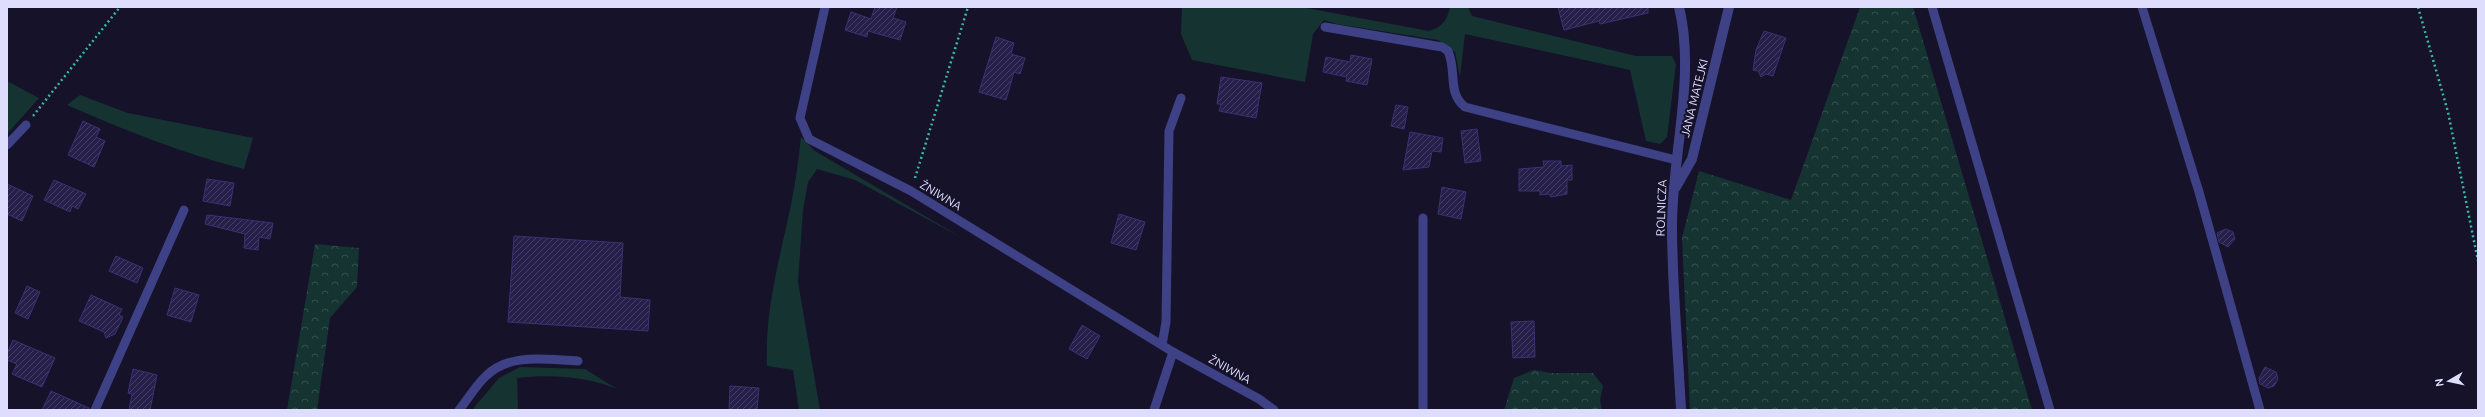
<svg xmlns="http://www.w3.org/2000/svg" width="2485" height="417" viewBox="0 0 2485 417" font-family="Ubuntu,sans-serif">
<style>
.grass{fill:#153431}
.forest{fill:url(#forest-crowns)}
.building{fill:url(#building-hatch);stroke:#3b3275}
.lines{fill:none;stroke-linecap:round;stroke-linejoin:round}
.path{stroke:#37b7a8;stroke-width:2.5;stroke-dasharray:2 3;stroke-linecap:butt}
.lane{stroke:#3f4186;stroke-width:9}
.street{stroke:#3f4186;stroke-width:10}
.labels{text-anchor:middle;dominant-baseline:central;stroke-width:4;stroke-linejoin:round;paint-order:stroke}
.street-label{font-size:12px;fill:#deddfd;stroke:#15122a}
</style>
<defs>
<pattern id="forest-crowns" width="20" height="18" patternUnits="userSpaceOnUse"><rect width="20" height="18" fill="#153431"/><path d="M2 6a3 3 0 1 1 6 0M12 15a3 3 0 1 1 6 0" fill="none" stroke="#375150"/></pattern>
<pattern id="building-hatch" width="6" height="6" patternUnits="userSpaceOnUse"><rect width="6" height="6" fill="#251f4a"/><path d="M-1 1l2-2M0 6l6-6M5 7l2-2" fill="none" stroke="#443f65"/></pattern>
</defs>
<rect width="100%" height="100%" fill="#15122a"/>
<g class="grass">
<path d="M 1182,7 L 1301,7 L 1429,31 C 1442,27 1447,21 1450,7 L 1468,7 L 1472,16 L 1636,56 L 1672,56 L 1676,64 L 1667,137 L 1660,144 L 1646,141 L 1630,70 L 1465,34 L 1460,77 L 1455,52 L 1438,40 L 1337,24 L 1324,20 L 1313,34 L 1305,82 L 1192,60 L 1181,34 Z"/>
<path d="M 7,81 L 39,98 L 7,134 Z"/>
<path d="M 80,95 L 128,113 L 253,138 L 244,169 C 184,154 124,130 67,105 Z"/>
<path d="M 801,137 L 815,151 L 962,238 L 855,180 L 817,169 L 808,182 L 803,210 L 798,282 L 820,410 L 799,410 L 793,370 L 767,366 C 764,306 783,248 794,189 C 797,172 799,154 801,137 Z"/>
<path d="M 520,367 L 585,369 L 617,389 C 587,376 549,374 517,378 L 518,410 L 472,410 L 499,378 Z"/>
</g>
<g class="forest">
<path d="M 1860,7 L 1913,7 L 2032,410 L 1690,410 L 1682,238 L 1699,171 L 1791,200 Z"/>
<path d="M 315,244 L 359,248 L 357,287 L 330,318 L 317,410 L 287,410 Z"/>
<path d="M 1534,370 L 1550,373 L 1593,373 L 1603,386 L 1600,400 L 1602,410 L 1504,410 L 1514,378 Z"/>
</g>
<g class="building">
<path d="M 875,7 L 897,7 L 893,18 L 906,22 L 900,40 L 868,31 L 867,37 L 845,30 L 851,12 L 871,19 Z"/>
<path d="M 1558,7 L 1648,7 L 1648,13 L 1600,24 L 1599,21 L 1564,30 Z"/>
<path d="M 1764,31 L 1786,38 L 1773,76 L 1766,74 L 1761,77 L 1758,71 L 1753,70 L 1756,50 Z"/>
<path d="M 996,37 L 1014,43 L 1011,54 L 1025,58 L 1020,74 L 1014,72 L 1006,100 L 979,92 Z"/>
<path d="M 1351,55 L 1372,59 L 1367,85 L 1346,81 L 1347,77 L 1323,72 L 1326,57 L 1350,62 Z"/>
<path d="M 1221,77 L 1262,83 L 1256,118 L 1219,111 L 1221,104 L 1217,104 Z"/>
<path d="M 1396,105 L 1408,107 L 1404,129 L 1391,126 Z"/>
<path d="M 83,121 L 100,129 L 96,137 L 105,141 L 94,167 L 68,155 Z"/>
<path d="M 1477,129 L 1481,161 L 1465,163 L 1461,131 Z"/>
<path d="M 1410,132 L 1443,138 L 1441,152 L 1432,151 L 1429,167 L 1403,170 Z"/>
<path d="M 1543,161 L 1561,161 L 1561,166 L 1572,165 L 1572,180 L 1567,180 L 1567,194 L 1551,197 L 1549,194 L 1540,195 L 1540,191 L 1519,191 L 1519,169 L 1544,167 Z"/>
<path d="M 207,179 L 234,183 L 230,206 L 203,201 Z"/>
<path d="M 54,180 L 86,194 L 78,209 L 72,206 L 70,212 L 44,200 Z"/>
<path d="M 7,184 L 33,196 L 22,221 L 7,214 Z"/>
<path d="M 1442,187 L 1466,192 L 1461,219 L 1438,214 Z"/>
<path d="M 1119,214 L 1145,222 L 1136,250 L 1111,243 Z"/>
<path d="M 207,215 L 273,223 L 270,239 L 259,237 L 258,250 L 244,248 L 245,234 L 205,224 Z"/>
<path d="M 2226,229 L 2233,232 L 2235,239 L 2228,247 L 2219,242 L 2217,233 Z"/>
<path d="M 514,236 L 623,243 L 620,297 L 650,300 L 648,331 L 508,322 Z"/>
<path d="M 116,256 L 143,268 L 137,283 L 109,271 Z"/>
<path d="M 27,286 L 40,292 L 28,319 L 15,313 Z"/>
<path d="M 175,288 L 199,295 L 191,322 L 167,315 Z"/>
<path d="M 91,295 L 122,309 L 119,315 L 123,317 L 115,334 L 106,338 L 104,332 L 79,321 Z"/>
<path d="M 1534,321 L 1535,357 L 1513,358 L 1511,322 Z"/>
<path d="M 1082,325 L 1100,336 L 1087,359 L 1069,349 Z"/>
<path d="M 13,340 L 55,358 L 42,387 L 12,374 L 17,364 L 7,360 L 7,354 Z"/>
<path d="M 2265,367 L 2276,372 L 2278,379 L 2274,386 L 2268,388 L 2260,384 L 2259,378 Z"/>
<path d="M 133,369 L 157,375 L 150,410 L 129,410 L 132,394 L 128,393 Z"/>
<path d="M 730,386 L 759,388 L 757,410 L 729,410 Z"/>
<path d="M 51,391 L 89,408 L 89,410 L 42,410 Z"/>
</g>
<g class="lines">
<g class="path">
<path d="M 2418,7 L 2448,112 L 2478,261"/>
<path d="M 33,116 L 120,7"/>
<path d="M 915,178 L 968,7"/>
</g>
<g class="lane">
<path d="M 825,7 L 800,118 L 809,139 L 911,191 L 1173,352 L 1259,399 L 1274,410"/>
<path d="M 1932,7 L 2050,410"/>
<path d="M 2142,7 L 2199,192 L 2260,410"/>
<path d="M 1325,27 L 1442,47 L 1448,51 C 1457,71 1447,93 1465,107 L 1676,160"/>
<path d="M 7,145 L 26,125"/>
<path d="M 1162,345 L 1166,322 L 1169,131 L 1181,98"/>
<path d="M 95,410 L 184,210"/>
<path d="M 459,410 C 468,399 476,385 486,376 C 510,352 548,360 578,361"/>
<path d="M 1154,410 L 1173,352"/>
<path d="M 1423,410 L 1423,218"/>
</g>
<g class="street">
<path d="M 1679,7 C 1696,76 1672,155 1672,225 C 1672,286 1678,349 1681,410"/>
<path d="M 1676,187 L 1692,159 L 1729,7"/>
</g>
</g>
<g class="labels">
<g class="street-label">
<text transform="translate(1694 98) rotate(-76)">JANA MATEJKI</text>
<text transform="translate(941 195) rotate(31)">ŻNIWNA</text>
<text transform="translate(1661 208) rotate(-88)">ROLNICZA</text>
<text transform="translate(1230 369) rotate(29)">ŻNIWNA</text>
</g>
</g>
<rect width="2485" height="417" fill="none" stroke="#deddfd" stroke-width="16"/>
<g transform="translate(2449 381) rotate(261)" stroke="#15122a" stroke-width="3" paint-order="stroke">
<path d="M0-3L7 15L0 10L-7 15Z" fill="#deddfd"/>
<text y="-6" font-size="11" font-weight="bold" text-anchor="middle" fill="#deddfd">N</text>
</g>
</svg>
